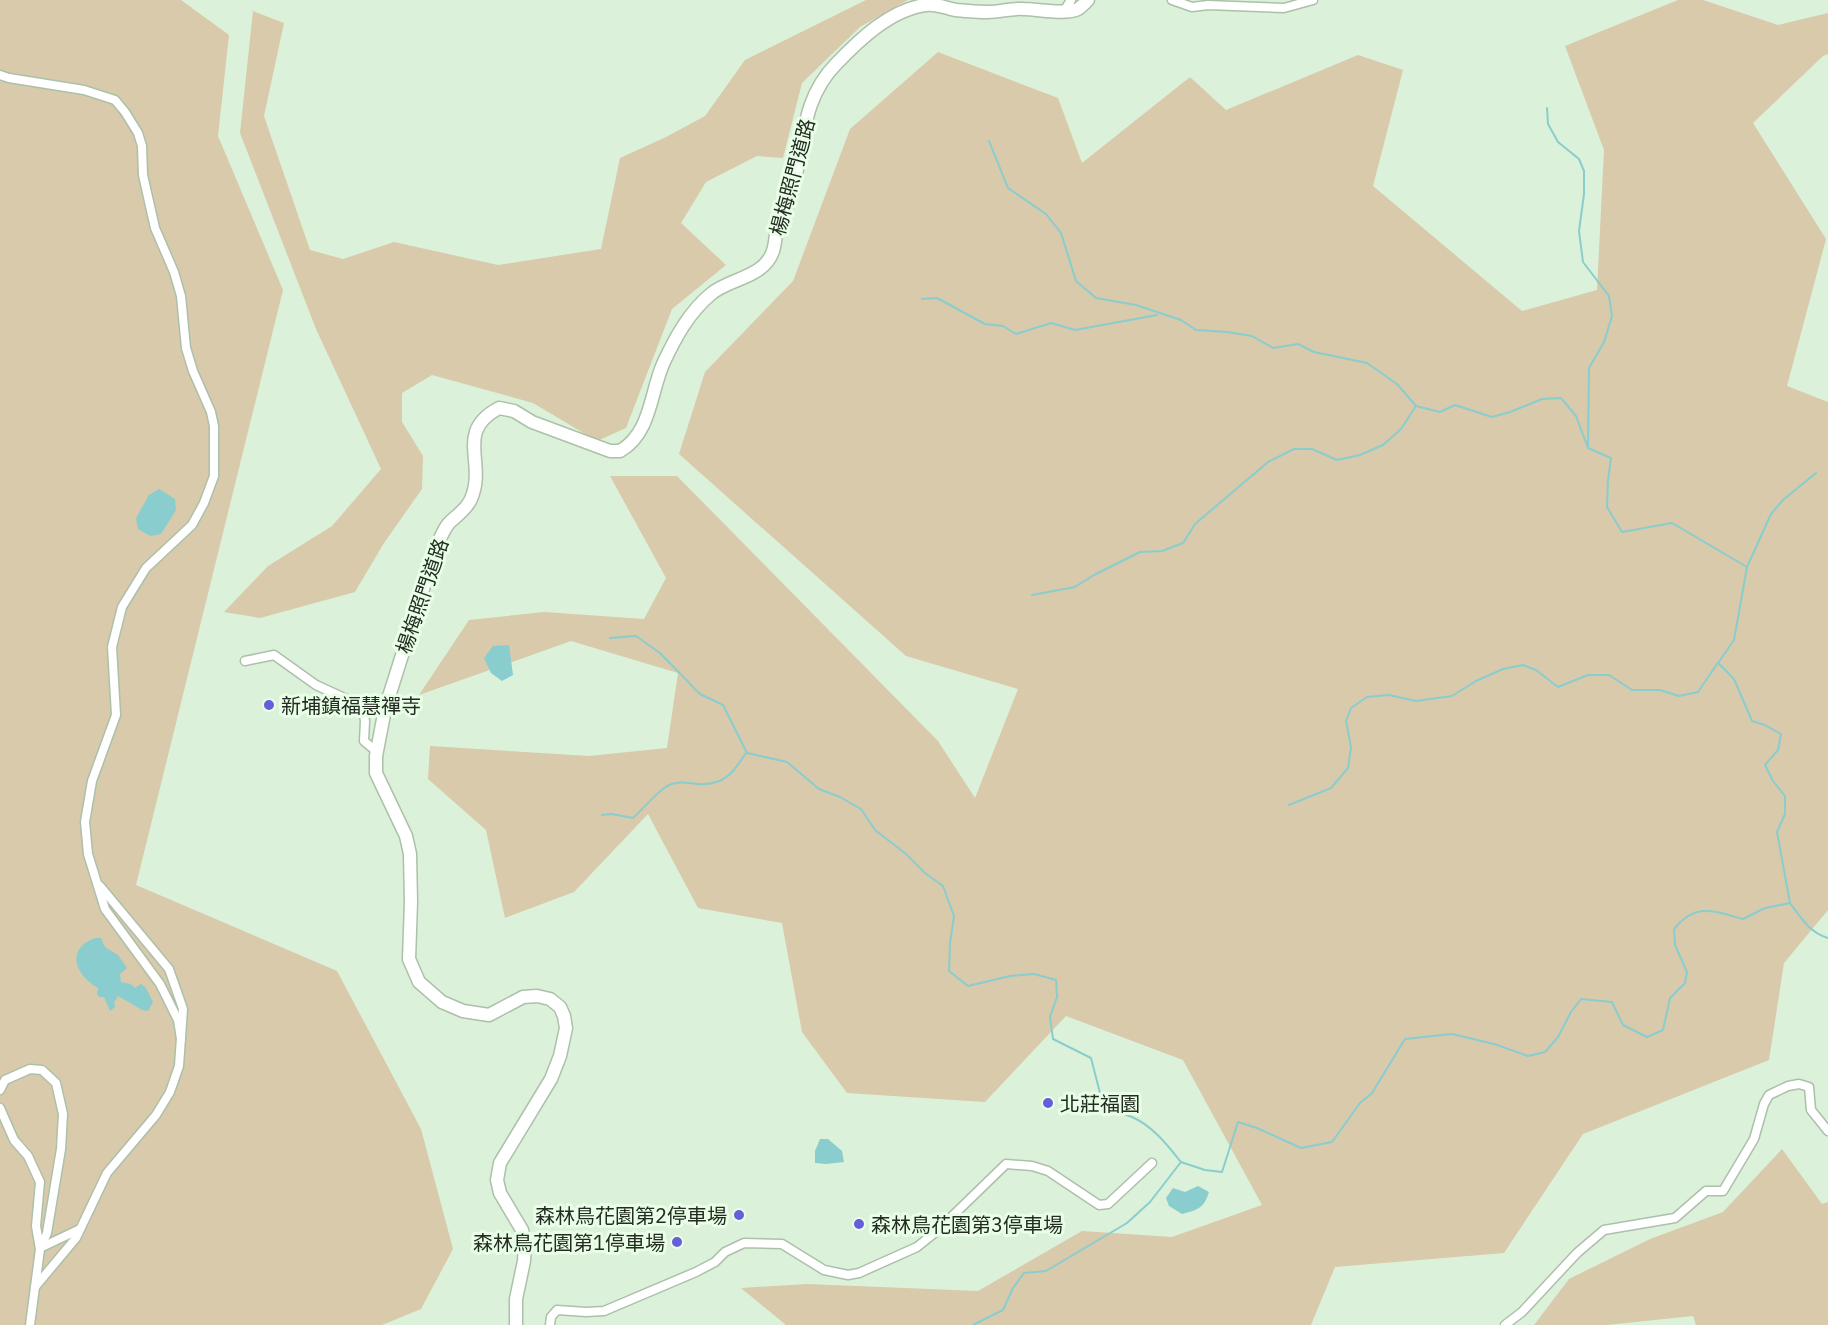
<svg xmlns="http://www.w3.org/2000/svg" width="1828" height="1325" viewBox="0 0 1828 1325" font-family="'IBM Plex Sans','Noto Sans TC',sans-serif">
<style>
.green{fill:#d8caab}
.water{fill:#8acdcf}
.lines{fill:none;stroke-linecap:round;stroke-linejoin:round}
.stream{stroke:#8acdcf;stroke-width:2}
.street-casing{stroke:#acc0aa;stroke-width:11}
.secondary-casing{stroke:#acc0aa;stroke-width:15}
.street{stroke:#fff;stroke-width:8}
.secondary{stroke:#fff;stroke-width:12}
.poi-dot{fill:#665fd9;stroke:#e9fee6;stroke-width:2}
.labels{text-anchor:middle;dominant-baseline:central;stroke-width:6;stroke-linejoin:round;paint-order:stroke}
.street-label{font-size:20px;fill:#232b22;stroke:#e9fee6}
.poi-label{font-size:20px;fill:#232b22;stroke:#e9fee6;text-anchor:start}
</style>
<rect width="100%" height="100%" fill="#dcf1d9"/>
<g class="green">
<path d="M 0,0 L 181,0 L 229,35 L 218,136 L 283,290 L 136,885 L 337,971 L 421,1129 L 453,1249 L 421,1309 L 382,1325 L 0,1325 Z"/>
<path d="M 866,0 L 908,0 L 860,27 L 802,83 L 783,158 L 757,156 L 706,182 L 681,223 L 726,265 L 672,309 L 626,428 L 597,441 L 533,403 L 432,375 L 402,393 L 402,422 L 423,456 L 422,489 L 384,543 L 355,592 L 260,618 L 224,612 L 268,566 L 332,526 L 381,469 L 316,329 L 240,133 L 253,11 L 284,23 L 264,116 L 310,250 L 343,259 L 394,242 L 498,265 L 601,249 L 620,158 L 666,137 L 705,116 L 745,60 Z"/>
<path d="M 1678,0 L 1703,0 L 1778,25 L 1828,13 L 1828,54 L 1823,56 L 1753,123 L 1826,239 L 1787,386 L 1828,402 L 1828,910 L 1784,963 L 1769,1060 L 1583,1134 L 1504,1253 L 1335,1267 L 1311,1325 L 786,1325 L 741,1288 L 807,1284 L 978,1291 L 1082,1231 L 1172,1237 L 1262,1205 L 1183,1060 L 1066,1016 L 985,1102 L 847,1093 L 802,1032 L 782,923 L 698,908 L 648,814 L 574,892 L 505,918 L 486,830 L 428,779 L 430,746 L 589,756 L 667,748 L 678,673 L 571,641 L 419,695 L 469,620 L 544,612 L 644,619 L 666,578 L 610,476 L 677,476 L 938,741 L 975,798 L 1018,689 L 906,656 L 679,454 L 705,372 L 793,281 L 850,129 L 938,52 L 1058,98 L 1082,163 L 1190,77 L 1226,110 L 1358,55 L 1403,70 L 1373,186 L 1522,311 L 1597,290 L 1604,150 L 1565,46 Z"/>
<path d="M 1782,1149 L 1822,1204 L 1828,1202 L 1828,1325 L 1696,1325 L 1693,1316 L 1607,1325 L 1534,1325 L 1569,1279 L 1650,1239 L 1723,1212 Z"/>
</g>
<g class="water">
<path d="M 159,489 L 175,499 L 176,510 L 161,534 L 150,536 L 138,529 L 136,518 L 149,495 Z"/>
<path d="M 509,645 L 513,675 L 502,681 L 491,673 L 484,658 L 493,646 Z"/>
<path d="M 95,938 L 101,938 L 105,947 L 118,955 L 127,968 L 120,974 L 121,982 L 131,984 L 135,988 L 141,984 L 146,988 L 153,1002 L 148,1011 L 142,1010 L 118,996 L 114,1003 L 115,1007 L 110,1011 L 104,997 L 99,997 L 97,994 L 98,988 C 75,975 65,949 95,938 Z"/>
<path d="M 820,1139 L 828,1139 L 842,1151 L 844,1162 L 826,1164 L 815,1163 L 815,1151 Z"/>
<path d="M 1198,1186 L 1209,1192 C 1204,1208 1198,1210 1182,1214 L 1169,1206 L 1166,1198 L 1173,1188 L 1185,1192 Z"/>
</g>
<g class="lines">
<g class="stream">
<path d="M 1547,108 L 1548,124 L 1558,142 L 1579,159 L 1584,171 L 1584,194 L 1579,231 L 1583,262 L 1609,296 L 1612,316 L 1604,342 L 1589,368 L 1588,446"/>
<path d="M 989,141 L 1008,188 L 1046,214 L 1061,233 L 1076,281 L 1096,298 L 1136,305 L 1181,320 L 1196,330 L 1227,332 L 1252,336 L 1273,348 L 1298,344 L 1314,352 L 1367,363 L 1397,384 L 1416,406 L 1440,412 L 1455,405 L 1492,417 L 1510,412 L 1542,399 L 1561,398 L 1576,416 L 1588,448 L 1611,458 L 1608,480 L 1607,507 L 1622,532 L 1672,523 L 1747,567 L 1734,640 L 1718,663 L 1734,679 L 1752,721 L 1765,725 L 1781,734 L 1778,750 L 1765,765 L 1773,781 L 1785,796 L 1785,814 L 1777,832 L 1790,903"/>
<path d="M 922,299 L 937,298 L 985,324 L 1003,326 L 1016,334 L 1051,323 L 1075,330 L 1157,315"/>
<path d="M 1747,567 L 1771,514 L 1783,500 L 1816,473"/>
<path d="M 1032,595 L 1075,587 L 1094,575 L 1140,552 L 1162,551 L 1183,543 L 1195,524 L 1268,462 L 1294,449 L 1312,449 L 1337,460 L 1360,455 L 1383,445 L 1401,429 L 1416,406"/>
<path d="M 610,638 L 636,636 L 660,653 L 700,694 L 723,705 L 747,753 L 787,762 L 819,789 L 840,797 L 861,809 L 875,830 L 906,854 L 925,873 L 943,886 L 954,916 L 950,943 L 949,971 L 968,986 L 1010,976 L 1034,974 L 1056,980 L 1057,997 L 1050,1017 L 1053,1039 L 1091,1058 L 1101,1097 L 1109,1111 C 1116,1113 1125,1114 1132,1117 C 1153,1126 1168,1146 1181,1162"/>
<path d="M 1289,805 L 1331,788 L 1348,768 L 1351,747 L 1346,721 L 1351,708 L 1367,697 L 1389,695 L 1416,701 L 1452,696 L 1476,681 L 1503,669 L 1523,665 L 1536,670 L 1558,687 L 1588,675 L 1609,675 L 1632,690 L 1660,690 L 1679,696 L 1698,692 L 1717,664"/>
<path d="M 602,815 L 612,814 L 633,818 C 642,810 657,792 667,786 C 678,780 687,783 698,784 C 724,786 734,772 746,753"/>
<path d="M 973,1325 L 1003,1310 L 1013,1288 L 1024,1273 L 1046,1271 L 1127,1223 L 1150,1202 L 1181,1162 L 1205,1170 L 1222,1172 L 1238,1122 L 1257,1128 L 1301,1148 L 1332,1142 L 1360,1103 L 1372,1093 L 1405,1039 L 1452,1034 L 1494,1044 L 1528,1056 L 1545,1052 L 1558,1037 L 1571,1012 L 1581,999 L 1612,1002 L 1623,1025 L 1647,1037 L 1663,1030 L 1670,998 L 1685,983 L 1687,972 L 1675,945 L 1674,929 C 1696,902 1713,911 1743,919 L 1765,908 L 1790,903 C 1801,918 1810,933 1828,938"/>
</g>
<g class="street-casing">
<g id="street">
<path d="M 1172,0 L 1192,7 L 1208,5 L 1284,8 L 1313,0"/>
<path d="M 1064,11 L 1071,0"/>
<path d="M 0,75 L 9,78 L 84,90 L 115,100 L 125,112 L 138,133 L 142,146 L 143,175 L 155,228 L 174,272 L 181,296 L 186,348 L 193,371 L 211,412 L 214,426 L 214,476 L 204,503 L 192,525 L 146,568 L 122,607 L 112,647 L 116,715 L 92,781 L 85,822 L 88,854 L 105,909 L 160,984 L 178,1020 L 181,1039"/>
<path d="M 245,661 L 274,655 L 316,685 L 353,702 L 363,710 L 365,721 L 364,741 L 376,751"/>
<path d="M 0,1090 L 5,1080 L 30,1069 L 42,1070 L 56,1083 L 63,1114 L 61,1149 L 47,1233 L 40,1249"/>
<path d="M 0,1108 L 14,1140 L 28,1156 L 40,1182 L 36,1226 L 40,1249 L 30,1325"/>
<path d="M 40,1248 L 80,1229"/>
<path d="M 35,1287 L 76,1238 L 107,1173 L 156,1115 L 170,1092 L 179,1066 L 183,1009 L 169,969 L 100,886"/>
<path d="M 550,1325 L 551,1317 L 557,1310 L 586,1312 L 604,1311 L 696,1272 L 715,1262 L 725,1252 L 744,1243 L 782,1244 L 824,1270 L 848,1275 L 859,1273 L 917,1247 L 937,1231 L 1006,1164 L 1032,1166 L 1048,1171 L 1099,1205 L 1108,1204 L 1152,1163"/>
<path d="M 1505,1325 L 1522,1312 L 1577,1253 L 1604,1230 L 1675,1218 L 1706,1191 L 1723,1191 L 1754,1139 L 1764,1104 L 1769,1095 L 1788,1086 L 1799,1084 L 1809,1087 L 1811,1110 L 1828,1131"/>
</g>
</g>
<g class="secondary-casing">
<path id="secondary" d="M 516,1325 L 516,1299 L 524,1261 L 525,1244 L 522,1230 L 500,1193 L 497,1180 L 500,1163 L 551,1079 L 560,1056 L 566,1028 L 564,1016 L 560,1007 L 550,999 L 537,996 L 523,997 L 489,1015 L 463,1011 L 442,1002 L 419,982 L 409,959 L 411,902 L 410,854 L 406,836 L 376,773 L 376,756 L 385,709 L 436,548 C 440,539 443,530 449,523 C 456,516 467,509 471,499 C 487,462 454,432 499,408 L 514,411 L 532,422 L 610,451 L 620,451 C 651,433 650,394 663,364 C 675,338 689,312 711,294 C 730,278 764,278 773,251 C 776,242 775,233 779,224 C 782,214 788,205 791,195 C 805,148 799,102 836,64 C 859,40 890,10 925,5 C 936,3 945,8 956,10 C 966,11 977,12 988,12 C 1000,12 1012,8 1024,9 C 1038,9 1065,15 1078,9 C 1081,7 1085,3 1088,0"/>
</g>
<use href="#street" class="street"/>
<use href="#secondary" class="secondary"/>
</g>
<g class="poi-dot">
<circle cx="269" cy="705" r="6"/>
<circle cx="1048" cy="1103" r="6"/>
<circle cx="739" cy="1215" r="6"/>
<circle cx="859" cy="1224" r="6"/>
<circle cx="677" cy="1242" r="6"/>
</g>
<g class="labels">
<g class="street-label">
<text transform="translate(792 177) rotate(-75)">楊梅照門道路</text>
<text transform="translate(422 596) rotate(-71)">楊梅照門道路</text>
</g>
<g class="poi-label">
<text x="281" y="705">新埔鎮福慧禪寺</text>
<text x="1060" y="1103">北莊福園</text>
<text x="727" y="1215" text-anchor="end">森林鳥花園第2停車場</text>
<text x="871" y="1224">森林鳥花園第3停車場</text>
<text x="665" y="1242" text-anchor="end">森林鳥花園第1停車場</text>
</g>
</g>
</svg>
